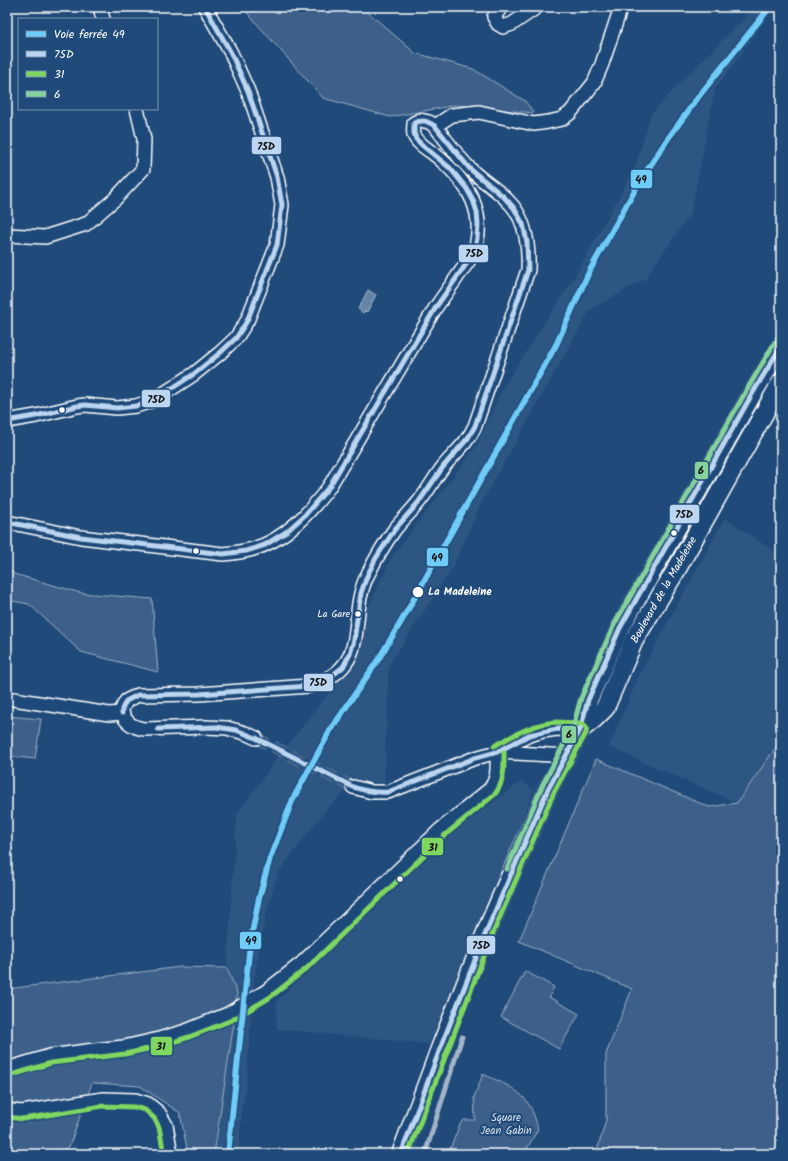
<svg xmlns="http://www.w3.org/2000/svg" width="788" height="1161" viewBox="0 0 788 1161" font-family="Kalam,sans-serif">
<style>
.built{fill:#2e5683}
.green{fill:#3c618b;stroke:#9eb0c5}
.water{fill:#6583a4;stroke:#a3b5c8}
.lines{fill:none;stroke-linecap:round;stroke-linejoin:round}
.stream{stroke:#a3b5c8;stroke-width:5}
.street-tunnel{stroke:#41658e;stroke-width:13;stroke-dasharray:13 6;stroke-linecap:butt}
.street-casing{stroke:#fff;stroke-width:16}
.secondary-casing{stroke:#fff;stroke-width:21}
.street{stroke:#1f4a7a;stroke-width:13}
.secondary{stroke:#1f4a7a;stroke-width:18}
.bus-1-casing{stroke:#1f4a7a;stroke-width:8}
.bus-2-casing{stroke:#1f4a7a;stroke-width:8}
.bus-3-casing{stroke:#1f4a7a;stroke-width:8}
.bus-1{stroke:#bcd5f0;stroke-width:5}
.bus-2{stroke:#7fd761;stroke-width:5}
.bus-3{stroke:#87d29c;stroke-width:5}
.rail-1-casing{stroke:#1f4a7a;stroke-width:9}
.rail-1{stroke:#6fccf7;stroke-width:6}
.bus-dot{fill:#fff;stroke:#1f4a7a;stroke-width:1.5}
.labels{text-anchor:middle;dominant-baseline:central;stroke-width:4;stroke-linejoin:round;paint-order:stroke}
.bus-label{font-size:10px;fill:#fff;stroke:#1f4a7a;text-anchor:end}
.street-label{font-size:11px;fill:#fff;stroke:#1f4a7a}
.stop-label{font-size:11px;font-weight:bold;fill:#fff;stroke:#1f4a7a;text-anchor:start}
.park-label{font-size:11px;fill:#d8dfe8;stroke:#1f4a7a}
.line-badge{stroke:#1f4a7a;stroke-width:1.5}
.pale-badge-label{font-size:11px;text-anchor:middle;font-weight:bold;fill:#111}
</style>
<rect width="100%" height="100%" fill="#1f4a7a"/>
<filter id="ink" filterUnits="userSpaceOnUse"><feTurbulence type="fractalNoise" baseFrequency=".025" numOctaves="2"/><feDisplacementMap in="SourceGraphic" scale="8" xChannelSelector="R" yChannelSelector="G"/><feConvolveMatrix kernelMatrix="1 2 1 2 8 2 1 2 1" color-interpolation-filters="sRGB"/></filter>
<g filter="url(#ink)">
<g class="built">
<path d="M 755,7 L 776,7 L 715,89 L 691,213 L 645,279 L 590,310 L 482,502 L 453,567 L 389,665 L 384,783 L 358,782 L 328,807 L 278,873 L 265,918 L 254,979 L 246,1088 L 242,1106 L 239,1154 L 214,1154 L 234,1022 L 237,993 L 227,968 L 237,814 L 277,758 L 339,680 L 354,651 L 363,629 L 363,619 L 391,558 L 476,447 L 501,391 L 575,276 L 634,170 L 651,114 L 678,85 Z"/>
<path d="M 725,518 L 781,556 L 781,740 L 737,803 L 609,747 L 640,673 Z"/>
<path d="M 522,781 L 533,790 L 487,916 L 430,1044 L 277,1029 L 276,1002 L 351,927 L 458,828 Z"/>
</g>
<g class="green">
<path d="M 242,7 L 362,7 L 415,53 L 473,69 L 525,101 L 534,113 L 457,105 L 390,117 L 323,98 Z"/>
<path d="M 7,567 L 14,574 L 81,593 L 152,599 L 158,672 L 81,652 L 29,604 L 7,600 Z"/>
<path d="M 7,716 L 41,719 L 35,759 L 7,756 Z"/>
<path d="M 781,740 L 781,1154 L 596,1154 L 606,1120 L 606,1054 L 632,989 L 519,941 L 596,759 L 709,807 L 737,803 Z"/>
<path d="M 180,967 L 227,968 L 237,993 L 234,1022 L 214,1154 L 188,1154 L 180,1113 L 140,1086 L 92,1083 L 69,1147 L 52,1154 L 7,1154 L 7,989 Z"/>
<path d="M 525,971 L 554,987 L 549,997 L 579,1014 L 559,1049 L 501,1017 Z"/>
<path d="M 483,1074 C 514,1088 530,1093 538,1129 L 524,1154 L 448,1154 L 460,1124 L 464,1120 L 475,1120 L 474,1097 Z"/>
</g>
<path class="water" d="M 368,290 L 376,295 L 367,312 L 365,311 L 363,313 L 358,309 Z"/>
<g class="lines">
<path class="stream" d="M 425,1154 L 462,1037"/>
<path class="street-tunnel" d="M 256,738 L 353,787"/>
<g class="street-casing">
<g id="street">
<path d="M 100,7 L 103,19"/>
<path d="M 501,7 L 494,17 L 498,24 L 503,27 L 512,24 L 537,7"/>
<path d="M 435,126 L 452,115 L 479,112 L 534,124 L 548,122 L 562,119 L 570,113 L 594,83 L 602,64 L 621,7"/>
<path d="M 7,235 L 45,237 L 86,224 L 115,199 L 143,169 L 144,139 L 137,109"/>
<path d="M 7,421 L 36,416 L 77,406 L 85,405 L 117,408 L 136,406 L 154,400 L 194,374 L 220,353 L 236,338 L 247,321 L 277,245 L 282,205 L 277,177 L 248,91 L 231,53 L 205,7"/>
<path d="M 7,522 L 81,537 L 223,554 C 233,553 243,552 253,549 C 285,540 310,512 329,487 L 436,307 L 474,253 C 487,213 469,184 439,158 C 431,151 418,145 414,135 C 413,131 414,126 414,123 L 420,120 L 429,122 L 435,126 C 447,141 457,156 470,169 C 482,181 497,189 508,201 C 526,218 529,246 528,270 L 475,426 C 466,445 456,451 443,467 C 435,477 429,489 421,499 C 413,510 403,519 395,529 C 384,544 375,560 367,576 C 346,620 374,667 309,686 L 199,694 L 138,695 L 126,701 L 122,709 L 122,713"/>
<path d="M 7,698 L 109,714 L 122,713"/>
<path d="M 122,713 C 126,723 133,727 144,729 L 206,727 L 227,728 L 245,733 L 256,738"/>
<path d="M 498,752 L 567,756"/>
<path d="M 353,787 L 372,792 L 388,792 L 475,758 L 497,752 L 529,735 L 543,731 L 557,729 L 580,730"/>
<path d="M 7,1069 L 50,1056 L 94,1050 L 124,1047 L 159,1039 L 186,1031 L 228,1014 L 265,992 L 302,963 L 440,830 L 490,789 C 499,778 497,765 497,752"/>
<path d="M 7,1109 L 12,1111 L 22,1112 L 103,1099 L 135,1100 L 148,1104 L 159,1113 L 166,1125 L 171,1154"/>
</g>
</g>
<g class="secondary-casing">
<g id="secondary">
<path d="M 580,730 L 594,719 L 605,708 L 634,640 L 675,572 L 781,383"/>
<path d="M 401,1154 L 440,1049 L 487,930 L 548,789 L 580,730 L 588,700 L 620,628 L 751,396 L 781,346"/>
</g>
</g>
<use href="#street" class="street"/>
<use href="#secondary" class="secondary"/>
<g class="bus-1-casing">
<g id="bus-1">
<path d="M 7,421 L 36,416 L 77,406 L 85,405 L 117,408 L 136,406 L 154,400 L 194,374 L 220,353 L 236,338 L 247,321 L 277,245 L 282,205 L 277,177 L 248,91 L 231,53 L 205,7"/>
<path d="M 7,522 L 81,537 L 223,554 L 246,551 L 265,545 L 286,532 L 305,515 L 329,487 L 436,307 L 474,253 L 477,238 L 478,225 L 477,212 L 473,200 L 467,189 L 450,168 L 422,145 L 416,139 L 414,133 L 414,123 C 423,119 427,121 435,126 L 470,169 L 504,197 L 514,208 L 523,224 L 527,242 L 528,270 L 475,426 L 468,438 L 443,467 L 418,503 L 395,529 L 376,558 L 367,576 L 361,593 L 354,640 L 350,654 L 343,667 L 329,678 L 309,686 L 199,694 L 138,695 L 126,701 L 122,709 L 122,713"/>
<path d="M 158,729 L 216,727 L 236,730 L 256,738 L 353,787 C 365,791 376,793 388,792 L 475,758 L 497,752 L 529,735 L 557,729 L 580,730"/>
<path d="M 401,1154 L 440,1049 L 487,930 L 548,789 L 580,730 L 588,700 L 620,628 L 751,396 L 781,346"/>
</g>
</g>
<g class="bus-2-casing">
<g id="bus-2">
<path d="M 9,1076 L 51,1063 L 125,1054 L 161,1046 L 189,1037 L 232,1020 L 269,998 L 306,969 L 445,835 L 495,794 C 505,781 504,767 504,752"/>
<path d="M 7,1117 L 23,1119 L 103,1106 L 134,1107 L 145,1110 L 154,1118 L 159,1127 L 164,1154"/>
<path d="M 408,1154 L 447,1052 L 493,933 L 554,792 L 586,733 C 588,725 583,723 576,723 C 570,723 563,722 557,722 C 534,723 514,735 494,746"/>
</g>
</g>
<g class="bus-3-casing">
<path id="bus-3" d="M 507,869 L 542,786 L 573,727 L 581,698 L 614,625 L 745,393 L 775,342"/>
</g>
<use href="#bus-1" class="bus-1"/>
<use href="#bus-2" class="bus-2"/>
<use href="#bus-3" class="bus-3"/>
<g class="rail-1-casing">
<path id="rail-1" d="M 228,1154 L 250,943 L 259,898 L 270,858 L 293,799 L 330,731 L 378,660 L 401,622 L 556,345 L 589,272 L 640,181 L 667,140 L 699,96 L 770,7"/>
</g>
<use href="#rail-1" class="rail-1"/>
</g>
</g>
<g class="bus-dot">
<circle cx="62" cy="410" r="3.5"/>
<circle cx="674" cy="533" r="3.5"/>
<circle cx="196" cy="551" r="3.5"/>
<circle cx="418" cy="592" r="6"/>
<circle cx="358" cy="614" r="3.5"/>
<circle cx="400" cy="879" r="3.5"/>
</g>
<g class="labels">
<g class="bus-label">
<text x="350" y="614">La Gare</text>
</g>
<g class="street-label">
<text transform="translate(664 590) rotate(-60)">Boulevard de la Madeleine</text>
</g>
<g class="stop-label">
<text x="428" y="592">La Madeleine</text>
</g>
<g class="park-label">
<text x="506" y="1118">Square<tspan x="506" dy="13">Jean Gabin</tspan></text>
</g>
</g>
<g class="line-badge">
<rect x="251" y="136" width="31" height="19" rx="4" fill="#bcd5f0"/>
<rect x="630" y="169" width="23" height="20" rx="4" fill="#6fccf7"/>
<rect x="458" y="244" width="31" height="19" rx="4" fill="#bcd5f0"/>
<rect x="141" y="389" width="30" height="19" rx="4" fill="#bcd5f0"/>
<rect x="694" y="461" width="15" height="19" rx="4" fill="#87d29c"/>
<rect x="669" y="504" width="31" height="20" rx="4" fill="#bcd5f0"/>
<rect x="426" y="547" width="23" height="20" rx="4" fill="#6fccf7"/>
<rect x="303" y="673" width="31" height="19" rx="4" fill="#bcd5f0"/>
<rect x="561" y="725" width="16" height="19" rx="4" fill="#87d29c"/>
<rect x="421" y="837" width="23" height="19" rx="4" fill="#7fd761"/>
<rect x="239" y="931" width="23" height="19" rx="4" fill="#6fccf7"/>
<rect x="466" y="935" width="30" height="20" rx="4" fill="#bcd5f0"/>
<rect x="150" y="1036" width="23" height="20" rx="4" fill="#7fd761"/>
</g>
<g class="pale-badge-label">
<text x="266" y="150">75D</text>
<text x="641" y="183">49</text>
<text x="474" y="257">75D</text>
<text x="156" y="403">75D</text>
<text x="701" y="474">6</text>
<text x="684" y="518">75D</text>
<text x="437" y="561">49</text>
<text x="318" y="686">75D</text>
<text x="569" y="738">6</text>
<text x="433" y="851">31</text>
<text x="251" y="944">49</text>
<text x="481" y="949">75D</text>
<text x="161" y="1050">31</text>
</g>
<rect width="788" height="1161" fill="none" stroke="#1f4a7a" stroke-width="24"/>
<rect x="12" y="12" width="764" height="1137" fill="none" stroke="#fff" stroke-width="1.5" filter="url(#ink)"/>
<rect x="18" y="18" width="140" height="92" fill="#1f4a7a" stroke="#7992af"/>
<rect x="26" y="31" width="20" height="6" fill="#6fccf7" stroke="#7992af"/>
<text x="54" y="38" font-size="12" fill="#ffffff">Voie ferrée 49</text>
<rect x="26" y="51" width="20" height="6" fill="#bcd5f0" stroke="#7992af"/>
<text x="54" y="58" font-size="12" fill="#ffffff">75D</text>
<rect x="26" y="71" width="20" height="6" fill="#7fd761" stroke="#7992af"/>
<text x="54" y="78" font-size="12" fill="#ffffff">31</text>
<rect x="26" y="91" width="20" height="6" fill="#87d29c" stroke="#7992af"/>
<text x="54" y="98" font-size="12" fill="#ffffff">6</text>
</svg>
